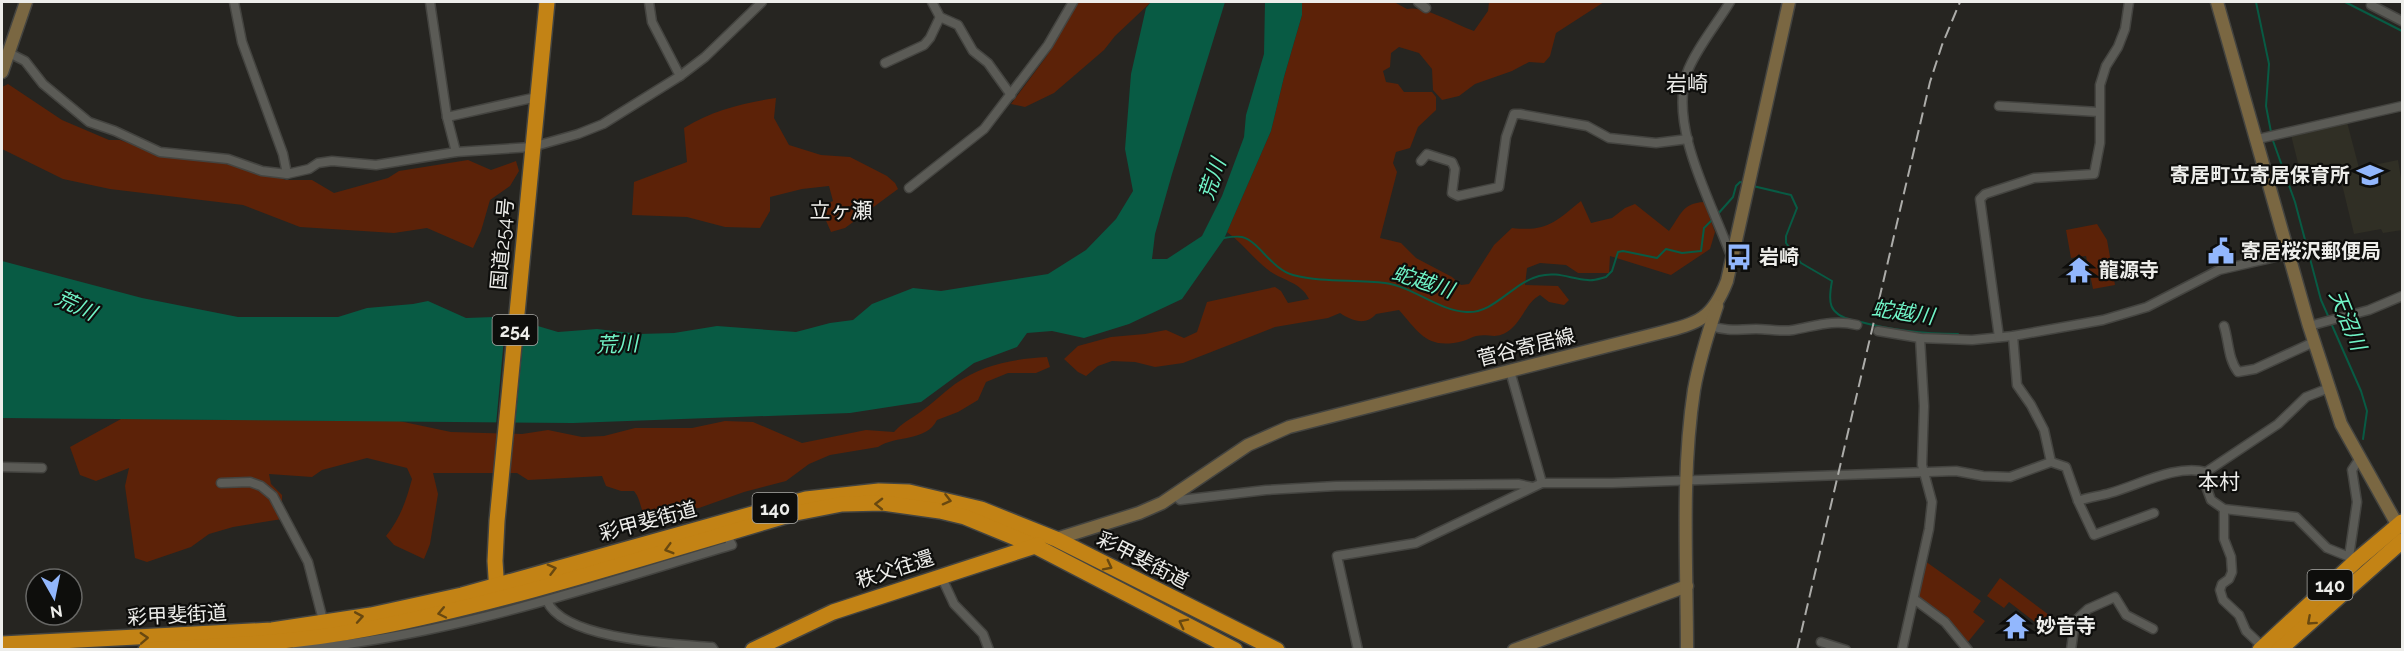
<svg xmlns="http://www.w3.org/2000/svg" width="2404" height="651" viewBox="0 0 2404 651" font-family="Raleway,'Noto Sans JP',sans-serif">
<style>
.built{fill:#302f25}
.green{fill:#5c2208}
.water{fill:#085b44}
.pier{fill:#262521}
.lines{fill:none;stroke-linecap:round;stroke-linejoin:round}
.stream{stroke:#085b44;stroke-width:2}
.street-casing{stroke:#444440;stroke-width:11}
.secondary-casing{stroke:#444440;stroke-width:15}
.highway-casing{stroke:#444440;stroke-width:18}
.street{stroke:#5b5b56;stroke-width:8}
.secondary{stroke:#7a6742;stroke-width:12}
.highway{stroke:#c38315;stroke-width:15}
.rail{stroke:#acaca9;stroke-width:2;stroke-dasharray:12 6;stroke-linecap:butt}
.oneway{stroke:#684810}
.labels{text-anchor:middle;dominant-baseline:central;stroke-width:4.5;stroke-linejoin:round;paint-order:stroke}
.shield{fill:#0e0e0c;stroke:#aaaaa7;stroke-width:1.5}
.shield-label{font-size:18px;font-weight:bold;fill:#ededea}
.poi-label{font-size:20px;font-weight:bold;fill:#ededea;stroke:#0e0e0c;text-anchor:start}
.street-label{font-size:20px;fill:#ededea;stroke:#0e0e0c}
.neighbourhood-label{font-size:21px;fill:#ededea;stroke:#0e0e0c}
.water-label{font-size:21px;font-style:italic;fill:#70f3c6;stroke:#0e0e0c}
</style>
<rect width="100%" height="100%" fill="#262521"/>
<path class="built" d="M 2347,122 L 2359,168 L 2398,160 L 2402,184 L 2402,230 L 2383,233 L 2381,229 L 2354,234 L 2339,172 L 2302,179 L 2291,135 Z"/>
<g class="green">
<path d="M 1078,2 L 1151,2 L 1115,36 L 1104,50 L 1054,93 L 1025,107 L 1011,104 L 1046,57 Z"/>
<path d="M 1302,2 L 1394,2 L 1407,9 C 1423,5 1457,25 1474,31 L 1488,11 L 1489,2 L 1604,2 L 1556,33 L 1550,56 L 1544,63 L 1529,62 L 1512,71 L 1475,84 L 1459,96 L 1442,100 L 1433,90 L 1432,69 L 1419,53 L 1399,47 L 1391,53 L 1390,67 L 1383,71 L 1386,82 L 1398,84 L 1404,92 L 1432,92 L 1436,97 L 1436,110 L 1418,127 L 1410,148 L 1396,152 L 1393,163 L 1397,172 L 1380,238 L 1401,243 L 1416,258 L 1452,277 L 1461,285 L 1469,284 L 1494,245 L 1512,228 C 1547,232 1555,222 1581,201 L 1591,223 L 1612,218 L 1625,208 L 1635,204 L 1669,231 C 1681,215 1682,203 1704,202 L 1715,232 L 1710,249 L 1671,275 L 1610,256 L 1609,273 L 1578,273 L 1566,265 L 1540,263 L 1527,268 L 1525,285 L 1558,286 L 1569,300 L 1564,305 L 1549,302 L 1540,295 C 1526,303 1523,319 1511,329 C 1496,341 1491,333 1476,336 C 1472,337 1467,340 1463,341 C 1428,350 1420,334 1399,310 L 1376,314 C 1366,326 1352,321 1340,313 L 1328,318 L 1275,327 L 1183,363 L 1155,367 L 1135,362 L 1112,361 L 1098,366 L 1086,376 L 1078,372 L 1064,359 L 1078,346 L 1111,337 L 1145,334 L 1166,330 L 1184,338 L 1197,332 L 1207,302 L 1275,287 L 1281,291 L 1288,303 L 1309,299 C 1300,281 1281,281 1267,269 C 1253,258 1242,243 1227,232 L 1271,131 L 1284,77 L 1302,15 Z"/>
<path d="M 8,84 L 62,120 L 109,140 L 120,140 L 165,156 L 223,163 L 286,180 L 312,180 L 334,193 L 388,178 L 399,171 L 468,160 L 491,170 L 516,161 L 519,171 L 510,186 L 490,200 L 481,231 L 473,248 L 427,228 L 394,233 L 300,227 L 243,205 L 110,189 L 63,179 L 2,149 L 2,87 Z"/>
<path d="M 776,98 L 774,118 L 789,145 L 821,155 L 850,157 L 887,176 L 895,183 L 898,189 L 845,228 L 831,232 L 820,207 L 833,201 L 829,186 L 802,189 L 770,197 L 770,211 L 760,228 L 725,227 L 687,217 L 632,215 L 634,182 L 687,162 L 684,128 C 713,110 743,103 776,98 Z"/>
<path d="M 2097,224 L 2107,240 L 2115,285 L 2093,289 L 2086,256 L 2071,258 L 2066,230 Z"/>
<path d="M 1047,357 L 1050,367 L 1036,373 L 1008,373 L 986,382 L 978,400 L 958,412 L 937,420 C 926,442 896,435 878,447 L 830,455 L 809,464 L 786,481 L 744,492 L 699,508 L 679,509 L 671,506 L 665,515 L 653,523 C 638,513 643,502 634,491 L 621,491 L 606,486 L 602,476 L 528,480 L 517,473 L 433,473 L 438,494 L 430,544 L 424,559 L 394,545 L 386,536 C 400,519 406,501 412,479 L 407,468 L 367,458 L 322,470 L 312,477 L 269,474 L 271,484 L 282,495 L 282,519 L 233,527 L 209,534 L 191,547 L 147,562 L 135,558 L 125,486 L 129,468 L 96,481 L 80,475 L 70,447 L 121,419 L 399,421 L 451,432 L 522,434 L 548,430 L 582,437 L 604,436 L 635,428 L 692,428 L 725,421 L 753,422 L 802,443 L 866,430 L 894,432 C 902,423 909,420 919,413 C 932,404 943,393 955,384 C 983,364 1014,359 1047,357 Z"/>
<path d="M 1925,561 L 1981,601 L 1973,612 L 1985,621 L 1967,643 L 1945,615 L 1917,597 Z"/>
<path d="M 2000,578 L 2049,615 L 2040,626 L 2009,602 L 2004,608 L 1987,596 Z"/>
</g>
<path class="water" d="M 1151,2 L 1225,2 L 1172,174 L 1155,234 L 1152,259 L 1167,259 L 1202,236 L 1222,196 L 1244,137 L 1246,115 L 1264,54 L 1265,2 L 1302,2 L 1302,15 L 1284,77 L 1271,131 L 1224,239 L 1182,299 L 1129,324 L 1084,338 L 1052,331 L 1027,333 L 1017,347 L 974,363 L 921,402 L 850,413 L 573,423 L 2,418 L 2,261 L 142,298 L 238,317 L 338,317 L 367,308 L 413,304 L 428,301 L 466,318 L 494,317 L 531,324 L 558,332 L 597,329 L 639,334 L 674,333 L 717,326 L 796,332 L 830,323 L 853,320 L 872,304 L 913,288 L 941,291 L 1048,274 L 1086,250 L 1116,219 L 1133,191 L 1125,149 L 1131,74 L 1146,8 Z"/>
<path class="pier" d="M 506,316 L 525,320 L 515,425 L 496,425 Z"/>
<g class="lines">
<g class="stream">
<path d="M 2256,2 L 2269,64 L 2266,106 L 2271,132"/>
<path d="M 2345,2 L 2402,31"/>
<path d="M 2272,138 L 2295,202 L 2321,300 L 2329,318"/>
<path d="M 1753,186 L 1791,195 L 1797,208 L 1786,236 L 1786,243 L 1801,263 L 1832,281 C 1828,302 1828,314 1852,320"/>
<path d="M 1717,215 L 1733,197 L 1736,186 L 1740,182 L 1744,183"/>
<path d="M 1224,238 C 1230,237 1237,236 1242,237 C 1259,241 1271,269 1293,275 C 1324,283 1354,279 1385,283 C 1414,287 1437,310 1466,312 C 1494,314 1512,283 1539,276 C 1557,271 1571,279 1588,280 C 1594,281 1601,278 1606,277 L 1612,271 L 1618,252 L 1623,251 L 1657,258 L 1666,249 L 1682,253 L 1701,251 L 1704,228 L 1713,219"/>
<path d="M 1857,321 C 1890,330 1924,334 1958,334"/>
<path d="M 2331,323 L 2361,391 L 2367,411 L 2363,439"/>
</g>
<g class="street-casing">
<g id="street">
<path d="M 234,2 L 242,42 L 283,154 L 287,174"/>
<path d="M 430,2 L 447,117 L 456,152"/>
<path d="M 649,2 L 652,22 L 680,76"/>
<path d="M 932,2 L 940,17 L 958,25 L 973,51 L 988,63 L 1011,95"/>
<path d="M 1418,2 L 1426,8"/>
<path d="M 1730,2 C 1718,22 1694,52 1687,73 C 1668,129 1714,206 1732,259"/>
<path d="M 2371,5 L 2402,21"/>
<path d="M 9,53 L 25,61 L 43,84 L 89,122 L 115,131 L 160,152 L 228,159 L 262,171 L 287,174 L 309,169 L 318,163 L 332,161 L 376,165 L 456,152 L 532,147 L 578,134 L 603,124 L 680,76 L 705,57 L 762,2"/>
<path d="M 885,63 L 924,45 L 930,38 L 940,17"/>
<path d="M 1999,106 L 2099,112"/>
<path d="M 447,117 L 537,97"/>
<path d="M 2258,139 L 2402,106"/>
<path d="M 1421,161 L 1427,154 L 1452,162 L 1455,169 L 1452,193 L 1458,196 L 1499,187 L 1506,137 L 1514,114 L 1520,114 L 1587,126 L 1609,138 L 1656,143 L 1688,139"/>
<path d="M 909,188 L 984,129 L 1048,45 L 1073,2"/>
<path d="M 1711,326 C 1729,332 1738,329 1756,329 C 1768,329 1781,332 1793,330 C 1816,326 1833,319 1857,325"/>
<path d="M 2224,326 C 2229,342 2228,359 2238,372 L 2255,369 L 2314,342"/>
<path d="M 2309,326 L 2369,310 L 2402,296"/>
<path d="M 1878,331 L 1920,338 L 1972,340 L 2013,336 L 2103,320 L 2147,307 L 2219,270 L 2289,254"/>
<path d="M 2013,336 L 2017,385 L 2031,405 L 2044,430 L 2051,462"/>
<path d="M 1999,337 L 1980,199 L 1985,194 L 2034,178 L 2094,174 L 2100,143 L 2100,85 L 2106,66 L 2118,47 L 2125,29 L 2129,2"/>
<path d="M 1510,371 L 1542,483"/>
<path d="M 2,467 L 42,468"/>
<path d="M 2206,472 L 2278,424 L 2306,397 L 2329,388"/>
<path d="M 221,483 L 250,482 L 261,486 L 273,496 L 308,562 L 324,624"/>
<path d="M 1174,495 L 1180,500 L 1266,490 L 1336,486 L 1518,484 L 1532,487"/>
<path d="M 2078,501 L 2094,535 L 2154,513"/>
<path d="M 2224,509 L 2224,539 L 2231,557 L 2232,572 L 2229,579 L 2222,584 L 2220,590 L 2223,600 L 2239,615 L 2246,631 L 2263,647"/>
<path d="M 2349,557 L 2357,502 L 2352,470 L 2360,458"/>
<path d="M 941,576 L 954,604 L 983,634 L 989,650"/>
<path d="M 1914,599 L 1945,622 L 1968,650"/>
<path d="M 547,601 C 564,640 675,644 712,647 L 714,650"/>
<path d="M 1821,642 L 1846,650"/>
<path d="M 296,650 C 446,637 588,588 732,545 L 725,532"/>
<path d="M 1358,650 L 1337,556 L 1416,543 L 1542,483 L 1612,483 L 1956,471 L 1983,476 L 2010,477 L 2051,462 L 2066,467 L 2078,501 C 2089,497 2100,496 2110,493 C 2139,485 2176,464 2206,472 L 2207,489 L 2211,500 L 2224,509 L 2296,517 L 2327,548 L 2357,560"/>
<path d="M 1902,650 L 1929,529 L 1932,502 L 1922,465 L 1924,406 L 1920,338"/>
<path d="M 2071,650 L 2075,621 L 2088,609 L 2115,597 L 2126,615 L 2153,629"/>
</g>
</g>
<g class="secondary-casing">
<g id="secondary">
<path d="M 2217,2 L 2309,326 L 2341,424 L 2402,533"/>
<path d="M 2,72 L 26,2"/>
<path d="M 1056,539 L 1139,513 L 1162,503 L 1248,445 L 1289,427 L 1659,333 C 1698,323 1712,320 1727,281 L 1789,2"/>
<path d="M 1514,650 L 1687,586"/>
<path d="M 1687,650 C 1687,564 1681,475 1694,390 C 1699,361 1708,333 1717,306"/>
</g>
</g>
<g class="highway-casing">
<g id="highway">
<path d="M 497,593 L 495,561 L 497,521 L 547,2"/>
<path d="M 2,644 L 272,630 L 371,615 L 462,595 L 806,499 L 879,491 L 909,492 L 981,509 L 1056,539 L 1277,650"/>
<path d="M 146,650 C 220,646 295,643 367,629 C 513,601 654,554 796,513 L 842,504 L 883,503 L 940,511 L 965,517 L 1035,546 L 1235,650"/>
<path d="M 753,650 L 833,612 L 1038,545"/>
<path d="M 2260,650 L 2357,560 L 2402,522"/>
<path d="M 2279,650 L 2402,541"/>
</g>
</g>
<use href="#street" class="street"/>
<use href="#secondary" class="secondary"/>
<use href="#highway" class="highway"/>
<path class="rail" d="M 1797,650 L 1930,82 L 1942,45 L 1960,2"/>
</g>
<defs><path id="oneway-chevron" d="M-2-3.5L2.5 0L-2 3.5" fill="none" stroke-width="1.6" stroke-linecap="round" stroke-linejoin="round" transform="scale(1.5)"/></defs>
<g class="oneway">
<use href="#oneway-chevron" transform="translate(947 500) rotate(14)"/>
<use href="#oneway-chevron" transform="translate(879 504) rotate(-179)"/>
<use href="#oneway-chevron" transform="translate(669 549) rotate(164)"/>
<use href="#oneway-chevron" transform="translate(1108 566) rotate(27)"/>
<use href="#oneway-chevron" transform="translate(552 569) rotate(-15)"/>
<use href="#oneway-chevron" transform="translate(442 613) rotate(168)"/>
<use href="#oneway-chevron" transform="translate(359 617) rotate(-10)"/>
<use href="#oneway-chevron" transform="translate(2311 621) rotate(138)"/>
<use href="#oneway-chevron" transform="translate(1183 623) rotate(-153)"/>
<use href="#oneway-chevron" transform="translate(144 638) rotate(-3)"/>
</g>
<defs>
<g id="school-bare" transform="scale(2.07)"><path d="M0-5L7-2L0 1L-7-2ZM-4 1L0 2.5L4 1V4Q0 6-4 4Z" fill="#92b7fd" stroke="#0e0e0c" stroke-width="2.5" paint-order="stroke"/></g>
<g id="civic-bare" transform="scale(2.07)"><path d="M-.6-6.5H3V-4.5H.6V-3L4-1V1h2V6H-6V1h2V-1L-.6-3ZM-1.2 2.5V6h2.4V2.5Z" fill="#92b7fd" stroke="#0e0e0c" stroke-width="2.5" paint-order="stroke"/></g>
<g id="bus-bare" transform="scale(2.07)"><path d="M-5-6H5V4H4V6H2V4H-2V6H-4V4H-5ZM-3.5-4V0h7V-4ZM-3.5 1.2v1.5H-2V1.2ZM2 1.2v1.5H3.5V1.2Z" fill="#92b7fd" stroke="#0e0e0c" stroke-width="2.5" paint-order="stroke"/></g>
<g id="temple-bare" transform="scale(2.07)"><path d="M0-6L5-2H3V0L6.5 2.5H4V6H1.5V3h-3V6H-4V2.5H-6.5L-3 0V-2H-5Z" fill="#92b7fd" stroke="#0e0e0c" stroke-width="2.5" paint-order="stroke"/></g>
</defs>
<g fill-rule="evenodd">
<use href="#school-bare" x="2370" y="175"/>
<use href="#civic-bare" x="2221" y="251"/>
<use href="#bus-bare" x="1739" y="257"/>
<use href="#temple-bare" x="2079" y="270"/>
<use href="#temple-bare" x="2016" y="626"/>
</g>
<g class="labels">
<g class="shield">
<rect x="492.5" y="315" width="45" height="30" rx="4.5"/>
<rect x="752.5" y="493" width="45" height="30" rx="4.5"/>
<rect x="2307.5" y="570" width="45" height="30" rx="4.5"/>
</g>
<g class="shield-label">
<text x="515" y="330">254</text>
<text x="775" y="508">140</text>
<text x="2330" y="585">140</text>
</g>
<g class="poi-label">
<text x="2350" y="175" text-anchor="end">寄居町立寄居保育所</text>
<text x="2241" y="251">寄居桜沢郵便局</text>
<text x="1759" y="257">岩崎</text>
<text x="2099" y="270">龍源寺</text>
<text x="2036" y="626">妙音寺</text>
</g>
<g class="street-label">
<text transform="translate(502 244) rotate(-85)">国道254号</text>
<text transform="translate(1526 347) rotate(-14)">菅谷寄居線</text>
<text transform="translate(648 521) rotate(-15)">彩甲斐街道</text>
<text transform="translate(1143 560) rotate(27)">彩甲斐街道</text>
<text transform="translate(895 569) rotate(-18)">秩父往還</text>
<text transform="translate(177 615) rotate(-3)">彩甲斐街道</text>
</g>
<g class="neighbourhood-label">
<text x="1687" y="83">岩崎</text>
<text x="841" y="210">立ヶ瀬</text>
<text x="2219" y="481">本村</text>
</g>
<g class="water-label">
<text transform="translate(1212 179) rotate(-71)">荒川</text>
<text transform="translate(1423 281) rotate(18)">蛇越川</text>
<text transform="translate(76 305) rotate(25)">荒川</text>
<text transform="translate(1903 312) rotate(8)">蛇越川</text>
<text transform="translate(2348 320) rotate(68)">天沼川</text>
<text transform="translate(617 344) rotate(-2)">荒川</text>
</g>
</g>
<rect width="2404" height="651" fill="none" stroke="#ededea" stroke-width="6"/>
<g transform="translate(54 597) rotate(171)"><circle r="28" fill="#0e0e0c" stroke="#676765" stroke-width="1.5"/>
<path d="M0-4.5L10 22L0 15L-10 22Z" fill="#92b7fd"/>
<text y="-9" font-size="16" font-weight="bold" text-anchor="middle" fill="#ededea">N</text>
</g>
</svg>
